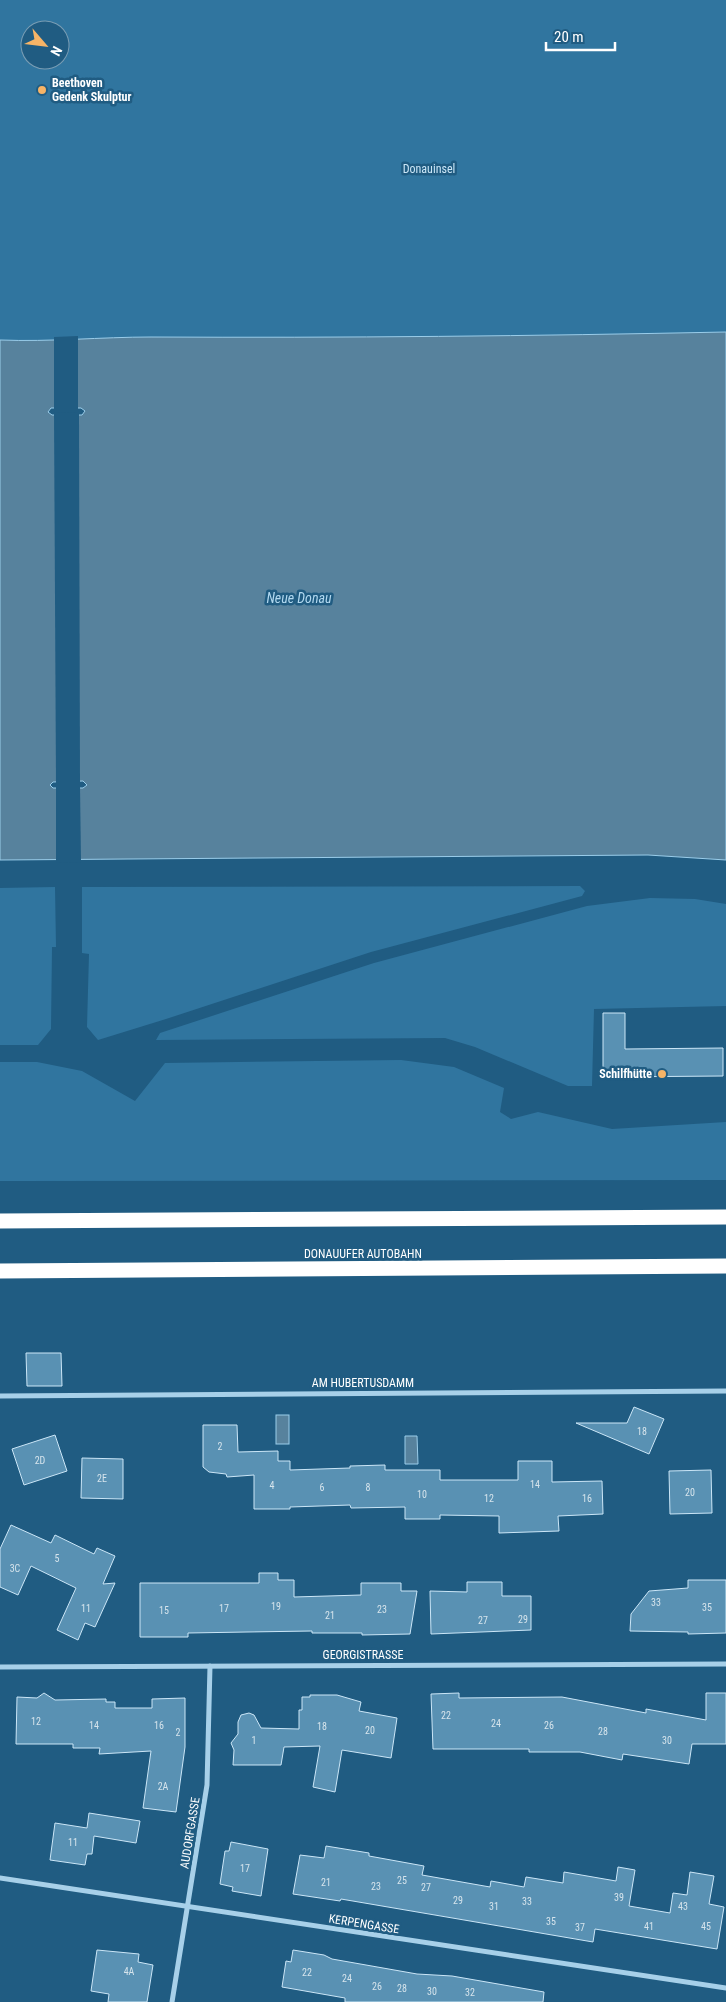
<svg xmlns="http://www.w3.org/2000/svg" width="726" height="2002" viewBox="0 0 726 2002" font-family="'Roboto Condensed',sans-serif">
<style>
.green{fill:#30759f;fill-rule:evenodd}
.water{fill:#57829d;stroke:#9acdea;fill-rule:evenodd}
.pier{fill:#205c82}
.building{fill:#5991b3;stroke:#cbe6f7}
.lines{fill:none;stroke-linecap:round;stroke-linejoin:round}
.minor{stroke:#a7d0e9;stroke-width:5}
.motorway{stroke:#fff;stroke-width:15}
.poi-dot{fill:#f6b467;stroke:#205c82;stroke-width:2}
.labels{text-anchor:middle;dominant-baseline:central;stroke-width:5;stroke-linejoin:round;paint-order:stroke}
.number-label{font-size:10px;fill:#d6e4ec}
.poi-label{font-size:12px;font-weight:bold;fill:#fff;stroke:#205c82;text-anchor:start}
.park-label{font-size:12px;fill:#cbe6f7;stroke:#205c82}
.street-label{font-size:12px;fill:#fff;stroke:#205c82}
.water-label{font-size:14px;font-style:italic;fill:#b2d9f0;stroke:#205c82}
</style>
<rect width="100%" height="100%" fill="#205c82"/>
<g class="green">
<path d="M 0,0 L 726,0 L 726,332 C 534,336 343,338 151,337 C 101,337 50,342 0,340 ZM 30,30 L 60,30 L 60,60 L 30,60 Z"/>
<path d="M 580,886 L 585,891 L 582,896 L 371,952 L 166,1019 L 98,1040 L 87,1027 L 89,954 L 82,953 L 82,887 Z"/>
<path d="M 55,887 L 56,947 L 52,947 L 51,1029 L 38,1045 L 0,1045 L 0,888 Z"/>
<path d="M 650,898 L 695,899 L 726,904 L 726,1006 L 594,1009 L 592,1086 L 568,1086 L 475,1047 L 445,1038 L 156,1040 L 160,1033 L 374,963 L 587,906 Z"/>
<path d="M 401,1060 L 454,1067 L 504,1088 L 500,1112 L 511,1119 L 538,1112 L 612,1129 L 726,1122 L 726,1180 L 0,1181 L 0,1062 L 37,1062 L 82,1071 L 135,1101 L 165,1063 Z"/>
</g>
<g class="water">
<path d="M 726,332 L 726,860 L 648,855 L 0,860 L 0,340 C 50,342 101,337 151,337 C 343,338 534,336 726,332 ZM 51,408 L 81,408 L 85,411 L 82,415 L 52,415 L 48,412 ZM 83,781 L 87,785 L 83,788 L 53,788 L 50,785 L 53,782 Z"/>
<rect x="276" y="1415" width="13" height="29"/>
<path d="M 405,1436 L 417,1436 L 418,1464 L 405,1464 Z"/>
</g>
<g class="pier">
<path d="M 78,336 L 78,410 L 54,410 L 54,337 Z"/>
<path d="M 79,412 L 80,784 L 56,784 L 54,413 Z"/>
<path d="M 56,786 L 80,786 L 81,862 L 56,863 Z"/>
</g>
<g class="building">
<path d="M 603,1013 L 625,1013 L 625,1049 L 723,1048 L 723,1076 L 603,1077 Z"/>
<path d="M 26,1353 L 61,1353 L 62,1386 L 27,1386 Z"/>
<path d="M 634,1407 L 664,1419 L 649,1454 L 576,1423 L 627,1423 Z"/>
<path d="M 203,1425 L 237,1425 L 238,1452 L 278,1451 L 278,1461 L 290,1461 L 290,1470 L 350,1468 L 350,1466 L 385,1465 L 385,1470 L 440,1470 L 440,1480 L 518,1480 L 518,1461 L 552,1461 L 552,1482 L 602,1481 L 603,1514 L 558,1516 L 559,1531 L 499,1533 L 499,1516 L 440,1515 L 440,1519 L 405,1519 L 405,1507 L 351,1508 L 350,1505 L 290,1507 L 290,1509 L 254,1509 L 254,1475 L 227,1477 L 226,1474 L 209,1472 L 203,1467 Z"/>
<path d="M 55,1435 L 67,1471 L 24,1485 L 12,1449 Z"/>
<path d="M 82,1458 L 123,1459 L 123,1499 L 81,1498 Z"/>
<path d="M 711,1470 L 712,1513 L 670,1514 L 669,1471 Z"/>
<path d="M 11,1525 L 51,1543 L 55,1535 L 94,1554 L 97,1548 L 115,1556 L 103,1584 L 115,1583 L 95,1627 L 85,1623 L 78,1640 L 57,1630 L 76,1588 L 31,1566 L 18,1595 L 0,1587 L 0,1549 Z"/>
<path d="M 259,1573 L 278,1573 L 278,1580 L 294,1580 L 294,1597 L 361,1595 L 361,1583 L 401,1583 L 401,1591 L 417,1591 L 410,1634 L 362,1635 L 362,1633 L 312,1633 L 312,1631 L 247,1632 L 188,1633 L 188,1637 L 140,1637 L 140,1583 L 259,1583 Z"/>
<path d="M 688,1580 L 726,1580 L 726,1633 L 688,1634 L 688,1632 L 630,1631 L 631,1614 L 649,1591 L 688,1588 Z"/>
<path d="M 467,1582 L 502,1582 L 502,1596 L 531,1596 L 531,1630 L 431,1634 L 430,1591 L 467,1592 Z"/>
<path d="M 44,1693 L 55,1700 L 106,1699 L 106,1702 L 115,1702 L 115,1708 L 152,1708 L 152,1699 L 185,1698 L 185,1747 L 176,1812 L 143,1808 L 151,1751 L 99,1754 L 100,1748 L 73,1748 L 73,1744 L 16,1744 L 17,1697 L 37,1698 Z"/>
<path d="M 459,1693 L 459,1698 L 562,1697 L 646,1713 L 646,1709 L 706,1720 L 706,1693 L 726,1693 L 726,1744 L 692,1744 L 689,1764 L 623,1754 L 622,1760 L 580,1752 L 529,1752 L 529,1749 L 433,1749 L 431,1694 Z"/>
<path d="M 310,1695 L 337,1695 L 361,1702 L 359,1711 L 397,1718 L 391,1758 L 342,1750 L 335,1792 L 313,1787 L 320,1746 L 284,1747 L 281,1765 L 233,1765 L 234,1750 L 231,1743 L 238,1734 L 238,1722 L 241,1715 L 249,1713 L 254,1715 L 261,1728 L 299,1729 L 299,1710 L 302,1710 L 302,1697 L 310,1697 Z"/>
<path d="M 89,1813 L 140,1821 L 136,1843 L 94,1836 L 92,1854 L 87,1854 L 85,1865 L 50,1860 L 55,1823 L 87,1828 Z"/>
<path d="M 231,1842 L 268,1849 L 261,1896 L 232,1891 L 233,1887 L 220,1884 L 225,1851 L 229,1851 Z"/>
<path d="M 326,1846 L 369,1853 L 369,1856 L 424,1866 L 422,1875 L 490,1887 L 491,1881 L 524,1887 L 526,1877 L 563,1883 L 564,1872 L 616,1881 L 618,1867 L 635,1870 L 629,1906 L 670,1913 L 673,1893 L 687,1895 L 690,1872 L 714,1876 L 709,1904 L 724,1907 L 717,1949 L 595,1929 L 593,1942 L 341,1899 L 340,1901 L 293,1894 L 300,1855 L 324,1858 Z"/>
<path d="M 97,1950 L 139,1954 L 138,1962 L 153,1965 L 147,2002 L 108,2002 L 109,1994 L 91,1991 Z"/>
<path d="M 293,1950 L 324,1955 L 332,1959 L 417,1974 L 452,1976 L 544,1992 L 543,2002 L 345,2002 L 345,1998 L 282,1987 L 286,1961 L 291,1962 Z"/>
</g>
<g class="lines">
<g class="minor">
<path d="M 0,1396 L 726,1391"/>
<path d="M 0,1667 L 726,1664"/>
<path d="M 0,1878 L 726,1988"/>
<path d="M 172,2002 L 207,1785 L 210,1666"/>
</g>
<g class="motorway">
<path d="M 0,1221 L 726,1217"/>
<path d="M 0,1271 L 726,1266"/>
</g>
</g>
<g class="poi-dot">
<circle cx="42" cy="90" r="5"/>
<circle cx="662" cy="1074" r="5"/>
</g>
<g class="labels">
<g class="number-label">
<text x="642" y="1431">18</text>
<text x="220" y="1446">2</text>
<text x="40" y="1460">2D</text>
<text x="102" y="1478">2E</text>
<text x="535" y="1484">14</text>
<text x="272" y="1485">4</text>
<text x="322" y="1487">6</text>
<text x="368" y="1487">8</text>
<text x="690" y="1492">20</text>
<text x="422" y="1494">10</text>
<text x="489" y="1498">12</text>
<text x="587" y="1498">16</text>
<text x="57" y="1558">5</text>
<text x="15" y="1568">3C</text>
<text x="656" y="1602">33</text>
<text x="276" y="1606">19</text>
<text x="707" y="1607">35</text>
<text x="86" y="1608">11</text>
<text x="224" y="1608">17</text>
<text x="382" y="1609">23</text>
<text x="164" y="1610">15</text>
<text x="330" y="1615">21</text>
<text x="523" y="1619">29</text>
<text x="483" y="1620">27</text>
<text x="446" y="1715">22</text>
<text x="36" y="1721">12</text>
<text x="496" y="1723">24</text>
<text x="94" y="1725">14</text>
<text x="159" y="1725">16</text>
<text x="549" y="1725">26</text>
<text x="322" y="1726">18</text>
<text x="370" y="1730">20</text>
<text x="603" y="1731">28</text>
<text x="178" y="1732">2</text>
<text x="254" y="1740">1</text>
<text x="667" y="1740">30</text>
<text x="163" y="1786">2A</text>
<text x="73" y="1842">11</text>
<text x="245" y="1868">17</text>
<text x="402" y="1880">25</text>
<text x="326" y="1882">21</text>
<text x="376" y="1886">23</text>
<text x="426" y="1887">27</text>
<text x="619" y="1897">39</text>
<text x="458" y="1900">29</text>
<text x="527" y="1901">33</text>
<text x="494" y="1906">31</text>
<text x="683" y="1906">43</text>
<text x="551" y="1921">35</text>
<text x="649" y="1926">41</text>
<text x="706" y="1926">45</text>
<text x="580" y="1927">37</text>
<text x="129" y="1971">4A</text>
<text x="307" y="1972">22</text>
<text x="347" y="1978">24</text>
<text x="377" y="1986">26</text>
<text x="402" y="1988">28</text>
<text x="432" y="1991">30</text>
<text x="470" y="1992">32</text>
</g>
<g class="poi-label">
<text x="52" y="83">Beethoven<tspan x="52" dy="14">Gedenk Skulptur</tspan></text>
<text x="652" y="1074" text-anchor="end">Schilfhütte</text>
</g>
<g class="park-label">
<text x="429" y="169">Donauinsel</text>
</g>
<g class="street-label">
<text x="363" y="1254">DONAUUFER AUTOBAHN</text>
<text x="363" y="1383">AM HUBERTUSDAMM</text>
<text x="363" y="1655">GEORGISTRASSE</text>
<text transform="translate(190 1833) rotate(-81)">AUDORFGASSE</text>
<text transform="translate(364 1924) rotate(9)">KERPENGASSE</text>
</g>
<g class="water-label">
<text x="299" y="598">Neue Donau</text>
</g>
</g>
<g transform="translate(45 45) rotate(118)"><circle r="24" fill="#205c82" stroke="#799db4"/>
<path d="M0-4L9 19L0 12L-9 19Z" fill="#f6b467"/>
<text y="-8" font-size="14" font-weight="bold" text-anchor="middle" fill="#ffffff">N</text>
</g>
<path d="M546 42v8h69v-8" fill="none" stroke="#ffffff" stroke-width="2.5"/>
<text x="554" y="42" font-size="15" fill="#ffffff" stroke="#205c82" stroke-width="4" paint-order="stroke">20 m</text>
</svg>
